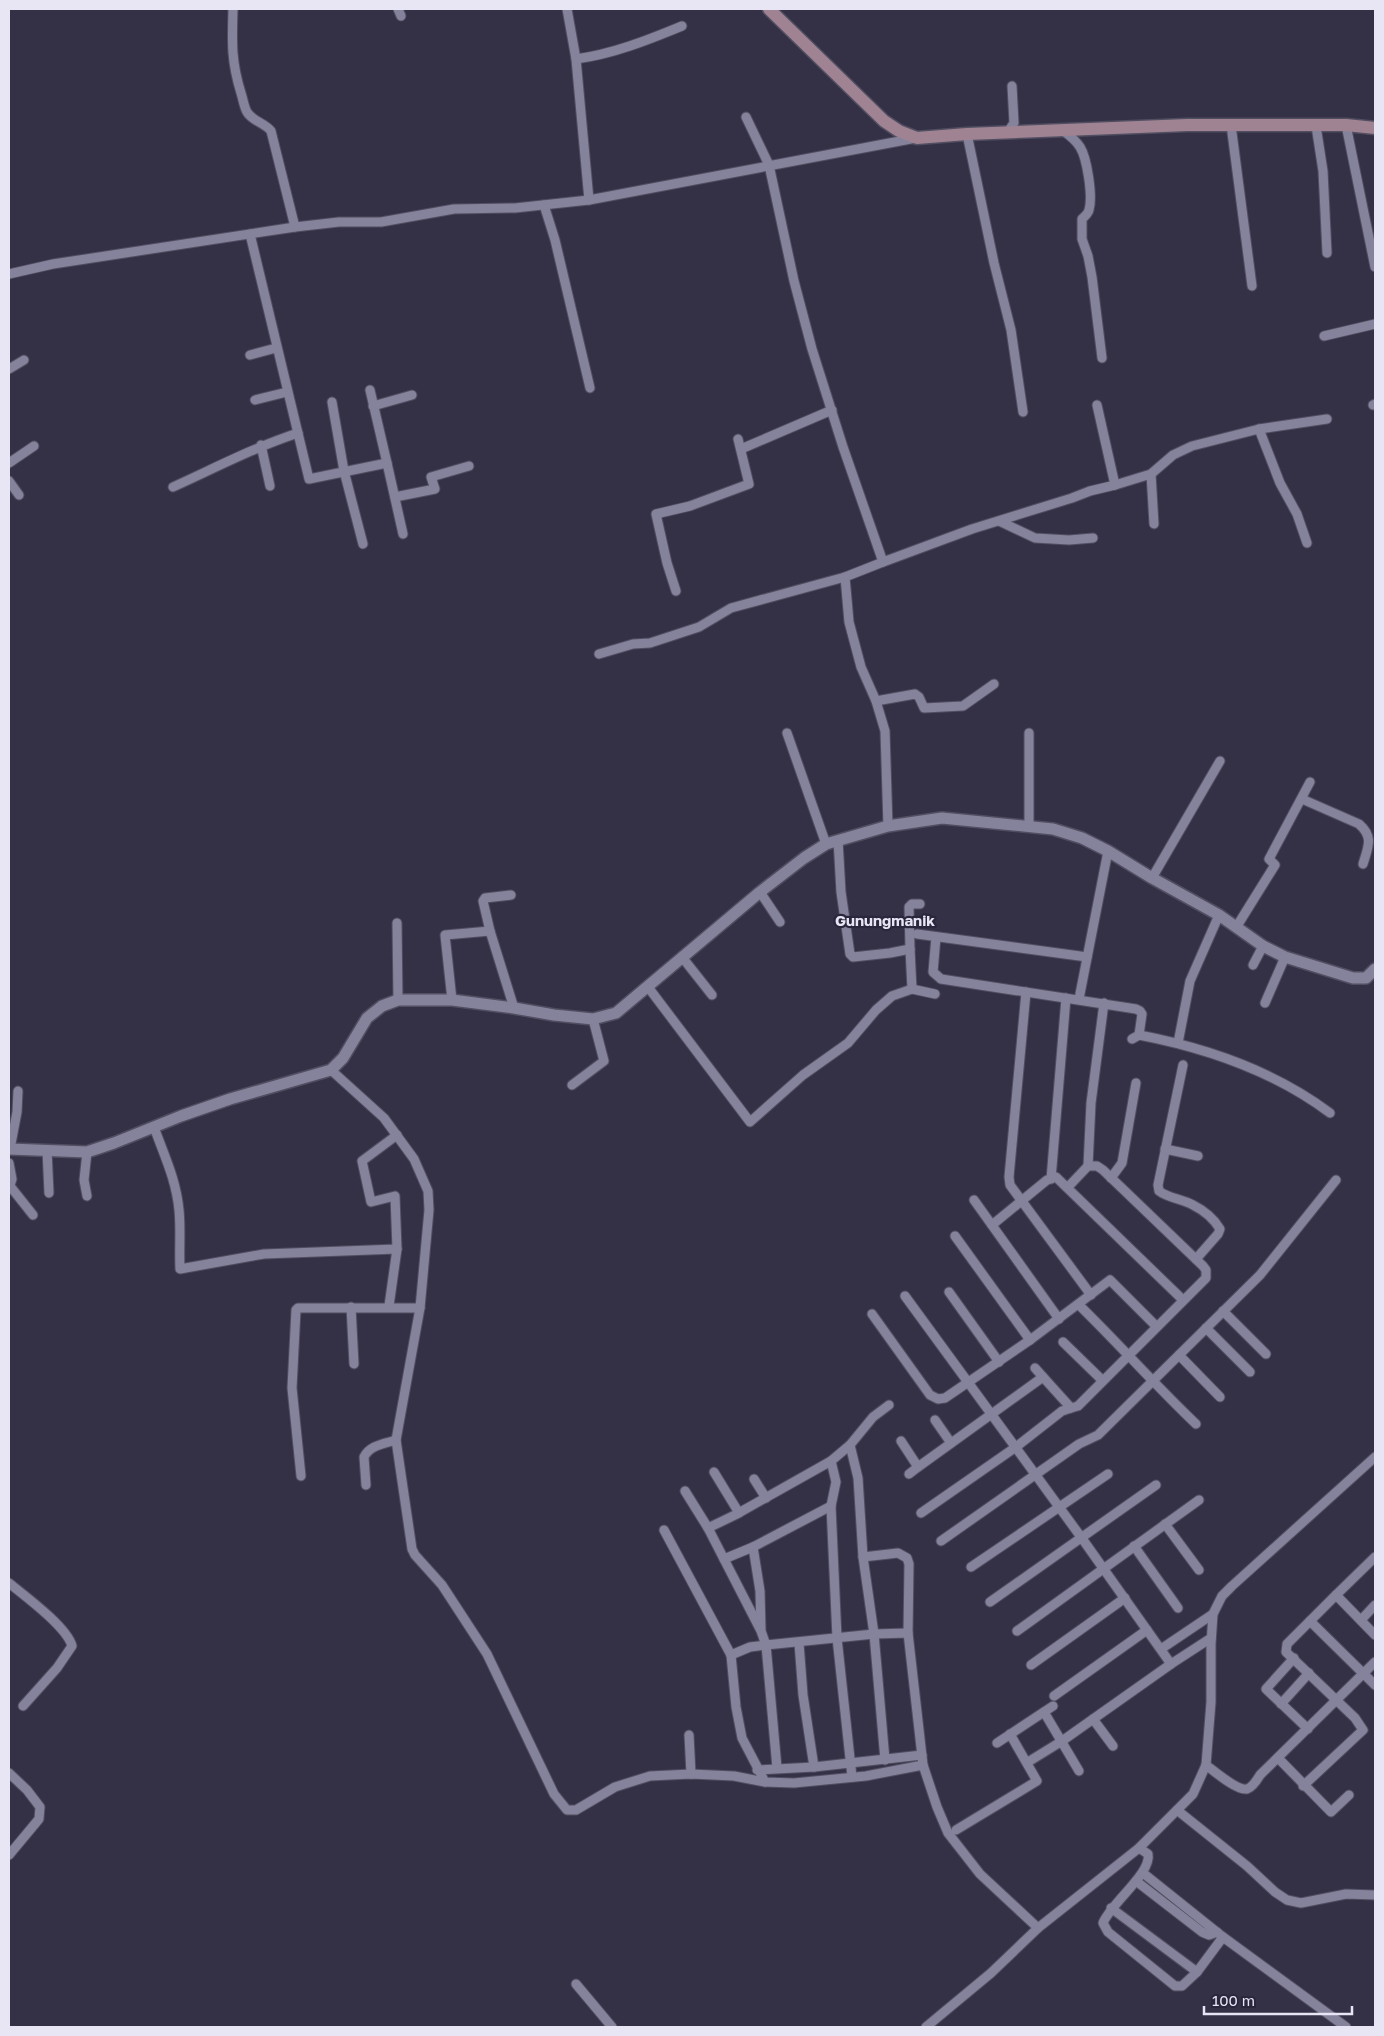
<svg xmlns="http://www.w3.org/2000/svg" width="1384" height="2036" viewBox="0 0 1384 2036" font-family="'Golos Text',sans-serif">
<style>
.lines{fill:none;stroke-linecap:round;stroke-linejoin:round}
.minor-casing{stroke:#514e61;stroke-width:11}
.tertiary-casing{stroke:#514e61;stroke-width:14}
.secondary-casing{stroke:#514e61;stroke-width:15}
.minor{stroke:#85829c;stroke-width:9}
.tertiary{stroke:#85829c;stroke-width:11}
.secondary{stroke:#9f8392;stroke-width:12}
.labels{text-anchor:middle;dominant-baseline:central;stroke-width:4.5;stroke-linejoin:round;paint-order:stroke}
.quarter-label{font-size:15px;font-weight:bold;fill:#e8e6f5;stroke:#2a273d}
</style>
<rect width="100%" height="100%" fill="#343147"/>
<g class="lines">
<g class="minor-casing">
<g id="minor">
<path d="M 233,9 C 232,42 231,61 241,93 C 243,99 244,107 247,112 C 252,121 265,123 271,131 L 295,227"/>
<path d="M 398,9 L 401,16"/>
<path d="M 567,9 L 576,59 L 589,200"/>
<path d="M 576,59 C 613,54 648,40 682,26"/>
<path d="M 746,117 L 769,165 L 794,281 L 812,349 L 843,447 L 883,562 L 845,577 L 849,622 L 861,667 L 876,701 L 885,731 L 888,826"/>
<path d="M 1231,125 L 1252,286"/>
<path d="M 1346,125 L 1375,267"/>
<path d="M 1316,126 L 1323,171 L 1327,253"/>
<path d="M 1062,130 C 1069,135 1075,139 1080,147 C 1087,158 1093,196 1089,210 C 1088,214 1085,216 1082,219 L 1082,239 L 1088,256 L 1092,277 L 1102,358"/>
<path d="M 1007,133 L 1014,123 L 1012,86"/>
<path d="M 967,134 L 994,263 L 1011,330 L 1023,412"/>
<path d="M 544,205 L 555,240 L 590,388"/>
<path d="M 250,234 L 309,479 L 387,463 L 370,390"/>
<path d="M 9,274 L 53,264 L 295,227 L 339,222 L 381,222 L 454,209 L 515,208 L 589,200 L 916,138"/>
<path d="M 1324,336 L 1375,324"/>
<path d="M 250,355 L 276,348"/>
<path d="M 9,369 L 24,360"/>
<path d="M 255,400 L 287,392"/>
<path d="M 332,402 L 344,471 L 363,544"/>
<path d="M 1373,405 L 1375,404"/>
<path d="M 373,406 L 412,395"/>
<path d="M 1259,429 L 1280,483 L 1297,514 L 1307,543"/>
<path d="M 261,445 L 270,486"/>
<path d="M 741,449 L 832,410"/>
<path d="M 9,463 L 34,446"/>
<path d="M 387,463 L 403,534"/>
<path d="M 1151,474 L 1154,524"/>
<path d="M 9,481 L 19,495"/>
<path d="M 1115,485 L 1151,474 L 1173,455 L 1192,446 L 1259,429 L 1327,419"/>
<path d="M 173,487 C 215,468 255,447 298,433"/>
<path d="M 395,497 L 435,489 L 431,477 L 469,466"/>
<path d="M 999,521 L 1035,538 L 1069,540 L 1093,538"/>
<path d="M 883,562 L 972,529 L 1072,498 L 1090,491 L 1115,485 L 1097,405"/>
<path d="M 676,591 L 667,563 L 656,514 L 690,506 L 749,484 L 738,439"/>
<path d="M 599,654 L 633,644 L 650,643 L 699,627 L 731,608 L 845,577"/>
<path d="M 876,701 L 915,694 L 919,697 L 924,708 L 963,706 L 994,684"/>
<path d="M 787,733 L 826,844"/>
<path d="M 1029,733 L 1029,826"/>
<path d="M 1302,799 L 1359,824 C 1374,837 1368,847 1363,864"/>
<path d="M 838,840 L 841,892 L 850,954 L 853,957 L 890,953 L 910,949 L 909,907 L 912,904 L 920,904"/>
<path d="M 1152,878 L 1220,761"/>
<path d="M 760,892 L 780,922"/>
<path d="M 511,895 L 485,898 L 483,901 L 490,931 L 514,1008"/>
<path d="M 397,923 L 398,1000"/>
<path d="M 1237,926 L 1275,865 L 1269,859 L 1310,782"/>
<path d="M 917,934 L 1087,957"/>
<path d="M 936,937 L 933,972 L 941,979 L 1136,1009 L 1140,1011 L 1142,1014 L 1139,1035 L 1132,1039"/>
<path d="M 910,949 L 912,989"/>
<path d="M 682,957 L 712,995"/>
<path d="M 1253,965 L 1263,946"/>
<path d="M 648,987 L 750,1122 L 803,1075 L 848,1043 L 876,1010 L 892,996 L 912,989 L 935,994"/>
<path d="M 1026,992 L 1009,1177 L 1010,1185 L 1091,1295"/>
<path d="M 1079,999 L 1108,851"/>
<path d="M 452,1000 L 445,935 L 490,931"/>
<path d="M 1265,1003 L 1285,957"/>
<path d="M 1139,1035 C 1207,1048 1274,1071 1330,1113"/>
<path d="M 1178,1043 L 1190,981 L 1219,915"/>
<path d="M 1183,1065 L 1158,1185 L 1159,1191 C 1168,1198 1182,1199 1193,1205 C 1203,1210 1214,1219 1220,1229 L 1218,1234 L 1196,1259"/>
<path d="M 331,1070 L 384,1118 L 414,1159 L 428,1191 L 429,1210 L 420,1308 L 396,1440 L 412,1549 L 415,1555 L 442,1585 L 487,1654 L 554,1794 L 567,1810 L 576,1810 L 615,1787 L 650,1776 L 691,1774 L 734,1776 L 765,1782 L 794,1783 L 866,1776 L 923,1765"/>
<path d="M 572,1085 L 604,1061 L 593,1019"/>
<path d="M 154,1127 C 164,1155 176,1179 179,1210 C 181,1229 179,1249 180,1269 L 264,1254 L 397,1249"/>
<path d="M 10,1149 L 17,1112 L 18,1091"/>
<path d="M 1165,1149 L 1198,1156"/>
<path d="M 47,1150 L 49,1193"/>
<path d="M 87,1152 L 84,1180 L 87,1196"/>
<path d="M 9,1163 L 12,1179 L 9,1188"/>
<path d="M 1088,1166 L 1091,1103 L 1104,1003"/>
<path d="M 1111,1178 L 1122,1163 L 1136,1083"/>
<path d="M 1051,1179 L 1066,998"/>
<path d="M 10,1186 L 33,1215"/>
<path d="M 974,1200 L 1059,1319"/>
<path d="M 992,1225 L 1047,1180 L 1056,1177 L 1183,1300"/>
<path d="M 955,1236 L 1030,1340"/>
<path d="M 949,1292 L 999,1362"/>
<path d="M 905,1296 L 1081,1537 L 1171,1664"/>
<path d="M 1079,1305 C 1119,1344 1155,1385 1196,1424"/>
<path d="M 389,1306 L 397,1249 L 395,1196 L 371,1202 L 362,1161 L 397,1135"/>
<path d="M 351,1307 L 354,1364"/>
<path d="M 1223,1311 L 1266,1354"/>
<path d="M 872,1314 L 930,1395 L 938,1399 L 945,1398 L 1030,1340 L 1110,1280 L 1156,1326"/>
<path d="M 1206,1328 L 1250,1372"/>
<path d="M 1063,1342 L 1102,1380"/>
<path d="M 1179,1355 L 1220,1397"/>
<path d="M 1035,1368 L 1043,1377"/>
<path d="M 935,1420 L 951,1443"/>
<path d="M 901,1441 L 918,1467 L 1043,1377 L 1071,1408 L 1078,1406 L 1206,1278 L 1206,1270 L 1203,1266 L 1103,1170 L 1097,1166 L 1088,1166 L 1068,1187"/>
<path d="M 850,1445 L 858,1478 L 863,1557 L 874,1634 L 885,1760"/>
<path d="M 831,1461 L 836,1482 L 831,1506 L 837,1638 L 852,1777"/>
<path d="M 714,1472 L 739,1513"/>
<path d="M 909,1474 L 918,1467"/>
<path d="M 301,1476 L 292,1388 L 296,1310 L 298,1308 L 420,1308"/>
<path d="M 754,1479 L 766,1498"/>
<path d="M 366,1485 L 364,1457 C 370,1445 384,1444 396,1440"/>
<path d="M 685,1491 L 708,1528 L 761,1631 L 766,1645 L 777,1768"/>
<path d="M 921,1513 L 1016,1447 L 1062,1411 L 1071,1408"/>
<path d="M 1165,1524 L 1199,1570"/>
<path d="M 708,1528 L 735,1515 L 831,1461 L 850,1445 L 873,1417 L 889,1405"/>
<path d="M 664,1530 L 731,1655"/>
<path d="M 941,1541 L 1079,1444 L 1098,1435 L 1260,1275 L 1336,1180"/>
<path d="M 1134,1546 L 1178,1608"/>
<path d="M 753,1547 L 760,1591 L 761,1629"/>
<path d="M 863,1557 L 898,1553 L 907,1558 L 909,1564 L 908,1633"/>
<path d="M 724,1559 L 753,1547 L 831,1506"/>
<path d="M 971,1567 L 1108,1474"/>
<path d="M 9,1583 C 25,1596 67,1627 72,1646 L 57,1668 L 23,1706"/>
<path d="M 1336,1595 L 1375,1557"/>
<path d="M 990,1602 L 1156,1485"/>
<path d="M 1361,1620 L 1375,1605"/>
<path d="M 1310,1621 L 1375,1685"/>
<path d="M 1017,1631 L 1199,1500"/>
<path d="M 799,1643 L 803,1695 L 814,1767"/>
<path d="M 1161,1649 L 1213,1614"/>
<path d="M 1294,1658 L 1266,1689 L 1308,1729"/>
<path d="M 1031,1665 L 1125,1598"/>
<path d="M 1054,1696 L 1147,1630"/>
<path d="M 1281,1704 L 1309,1673"/>
<path d="M 1044,1712 L 1079,1771"/>
<path d="M 1093,1719 L 1113,1746"/>
<path d="M 689,1735 L 691,1774"/>
<path d="M 997,1743 L 1053,1706"/>
<path d="M 1278,1758 L 1331,1812 L 1349,1795"/>
<path d="M 1028,1762 L 1062,1741 L 1171,1664 L 1211,1638"/>
<path d="M 1206,1765 C 1214,1771 1237,1791 1247,1789 C 1253,1787 1257,1780 1260,1775 L 1375,1662"/>
<path d="M 757,1770 L 814,1767 L 922,1755"/>
<path d="M 9,1773 L 27,1790 L 40,1807 L 39,1819 L 9,1855"/>
<path d="M 765,1782 L 742,1738 L 736,1707 L 731,1655 L 750,1647 L 766,1645 L 874,1634 L 908,1633 L 923,1765 L 937,1807 L 948,1833 L 980,1874 L 1038,1928"/>
<path d="M 1303,1786 L 1363,1730 L 1355,1718 L 1286,1652 L 1287,1644 L 1336,1595 L 1375,1635"/>
<path d="M 1177,1810 L 1247,1866 L 1275,1892 L 1287,1900 L 1301,1903 L 1346,1894 L 1375,1895"/>
<path d="M 956,1830 L 1037,1781 L 1010,1734"/>
<path d="M 1139,1848 L 1148,1854 C 1152,1873 1111,1903 1103,1923 L 1108,1932 L 1175,1986 L 1182,1986 L 1197,1972"/>
<path d="M 1143,1873 L 1223,1937 L 1346,2027"/>
<path d="M 1136,1881 L 1202,1932 L 1209,1935 L 1217,1932"/>
<path d="M 1111,1908 L 1197,1972 L 1223,1937"/>
<path d="M 576,1984 L 612,2027"/>
<path d="M 926,2027 L 991,1973 L 1038,1928 L 1139,1848 L 1193,1794 L 1206,1765 L 1211,1702 L 1211,1644 L 1213,1614 L 1222,1596 L 1232,1586 L 1375,1457"/>
</g>
</g>
<g class="tertiary-casing">
<path id="tertiary" d="M 9,1149 L 87,1152 L 114,1143 L 181,1116 L 230,1099 L 331,1070 L 343,1058 L 367,1018 L 382,1006 L 398,1000 L 452,1000 L 514,1008 L 554,1015 L 593,1019 L 616,1013 L 760,892 L 804,858 L 826,844 L 888,826 L 942,818 L 1053,829 L 1082,838 L 1108,851 L 1152,878 L 1219,915 L 1263,946 L 1285,957 L 1353,978 L 1366,978 L 1375,969"/>
</g>
<g class="secondary-casing">
<path id="secondary" d="M 769,9 L 884,121 L 899,131 L 917,138 L 967,134 L 1187,125 L 1346,125 L 1375,128"/>
</g>
<use href="#minor" class="minor"/>
<use href="#tertiary" class="tertiary"/>
<use href="#secondary" class="secondary"/>
</g>
<g class="labels">
<g class="quarter-label">
<text x="885" y="920">Gunungmanik</text>
</g>
</g>
<rect width="1384" height="2036" fill="none" stroke="#e8e6f5" stroke-width="20"/>
<path d="M1204 2006v8h148v-8" fill="none" stroke="#e8e6f5" stroke-width="2.5"/>
<text x="1212" y="2006" font-size="15" fill="#e8e6f5" stroke="#2a273d" stroke-width="4" paint-order="stroke">100 m</text>
</svg>
